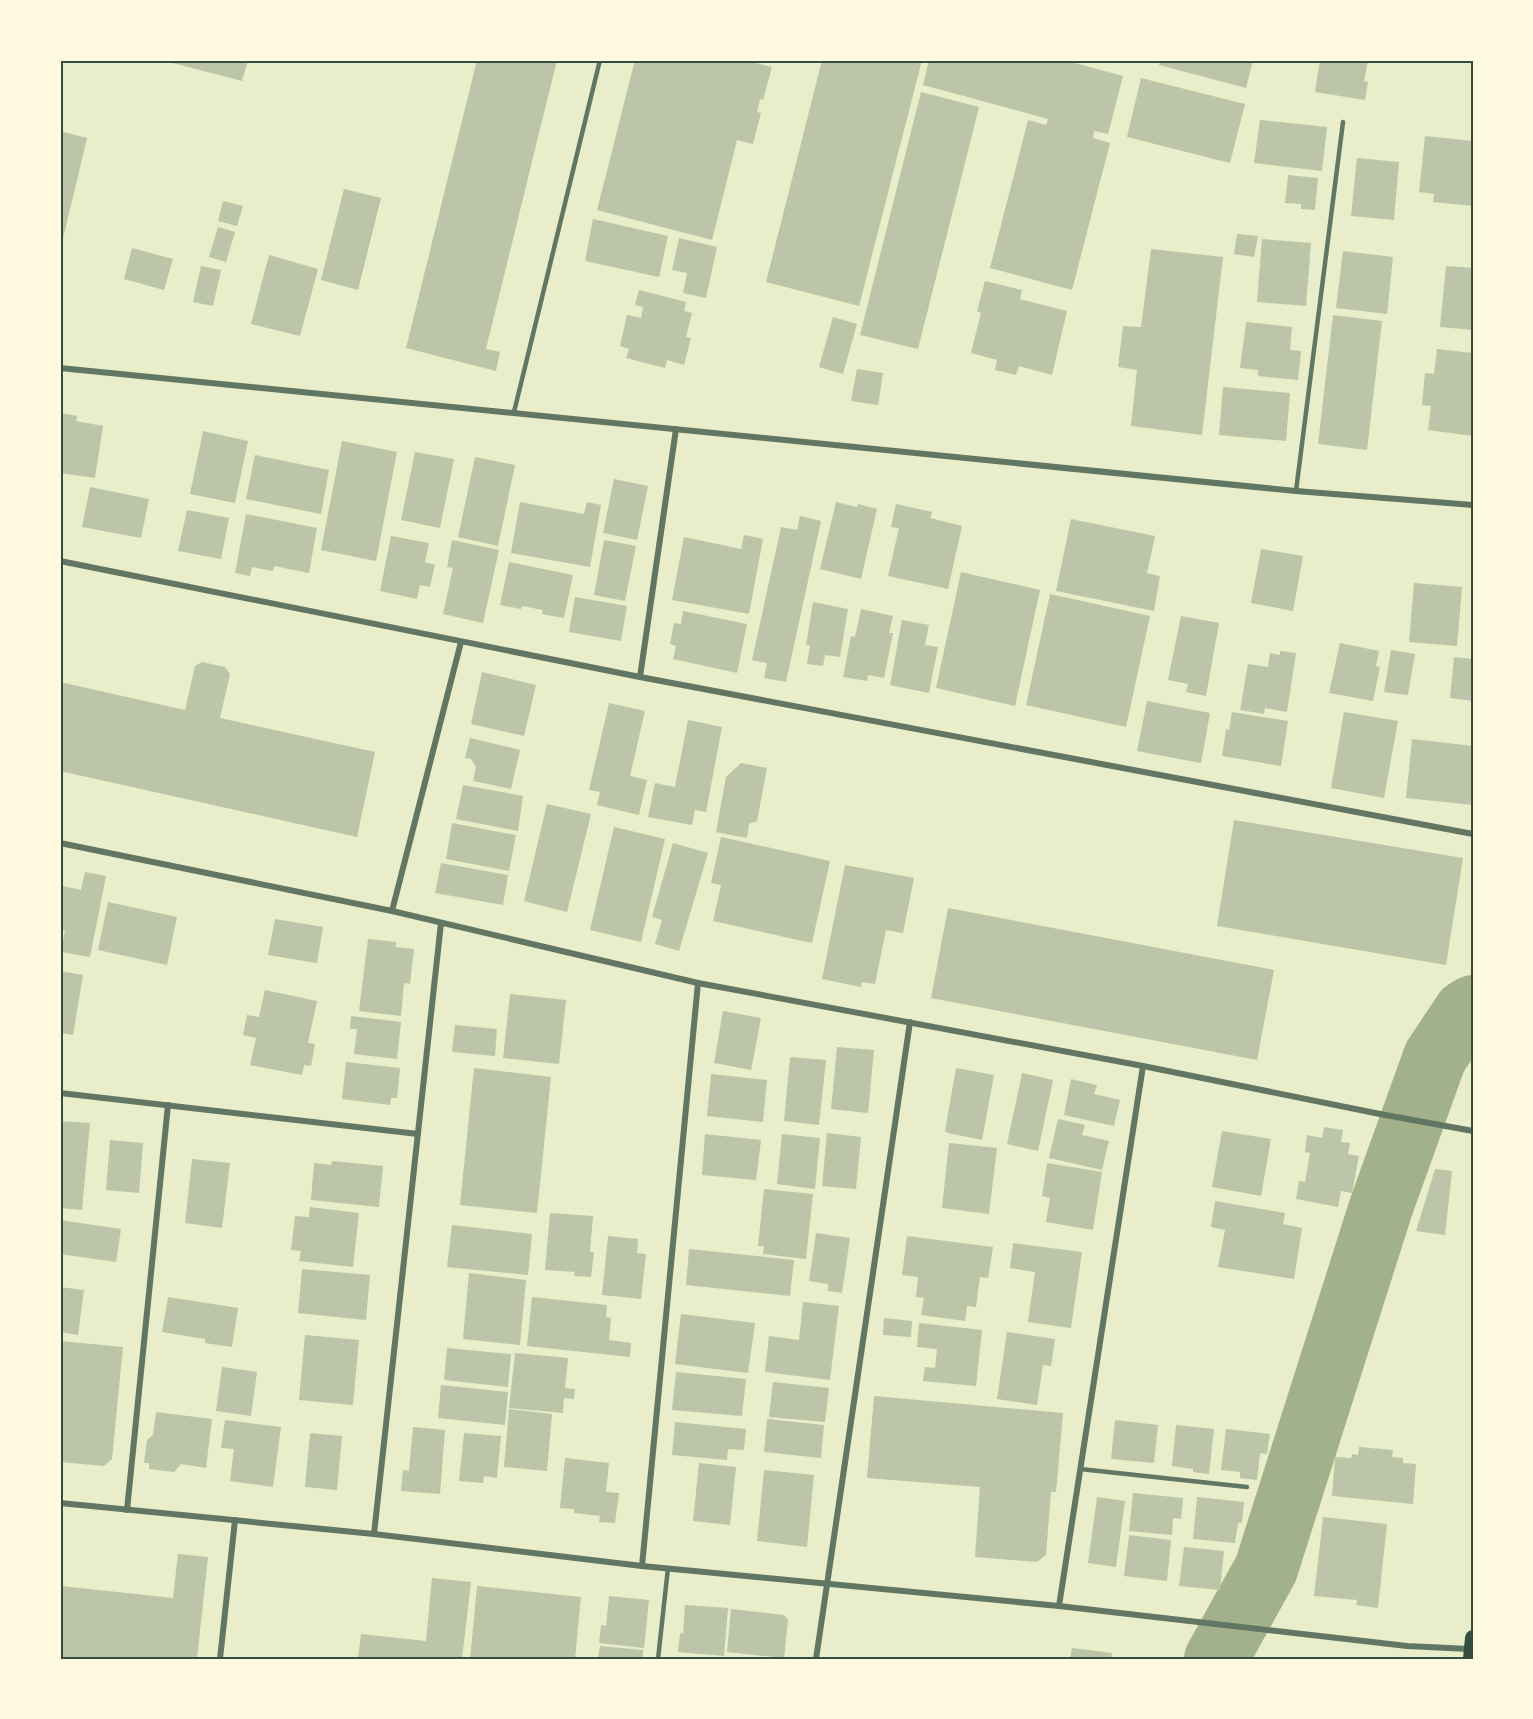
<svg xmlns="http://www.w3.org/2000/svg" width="1533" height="1719" viewBox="0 0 1533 1719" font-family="'Roboto Serif',serif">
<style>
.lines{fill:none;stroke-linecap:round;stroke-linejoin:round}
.river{stroke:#a3b18a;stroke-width:64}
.building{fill:#bcc5a7}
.service{stroke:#617663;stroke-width:4.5}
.minor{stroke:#617663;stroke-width:6}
.trunk{stroke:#344e41;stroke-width:16}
.neatline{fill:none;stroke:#344e41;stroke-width:2}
</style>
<rect width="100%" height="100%" fill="#e9edc9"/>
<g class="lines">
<path class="river" d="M 1216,1659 L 1266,1569 L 1381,1207 L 1435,1057 L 1465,1012 L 1473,1007"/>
</g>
<g class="building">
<path d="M 161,60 L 248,60 L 242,81 Z"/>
<path d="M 477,60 L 557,60 L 486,349 L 500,352 L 496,371 L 406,348 Z"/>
<path d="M 635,60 L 757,60 L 756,63 L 772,67 L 763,100 L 760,99 L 757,112 L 761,113 L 753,144 L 737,140 L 712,240 L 597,210 Z"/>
<path d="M 822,60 L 922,60 L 859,306 L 766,282 Z"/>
<path d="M 929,60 L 1064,60 L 1123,76 L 1108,134 L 1094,131 L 1093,138 L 1110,143 L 1072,290 L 990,268 L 1028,120 L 1046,125 L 1048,119 L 923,85 Z"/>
<path d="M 1160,60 L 1253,60 L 1246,88 L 1159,65 Z"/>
<path d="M 1320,60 L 1368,60 L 1364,81 L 1368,82 L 1365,100 L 1315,92 Z"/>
<path d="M 1141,78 L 1245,104 L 1230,163 L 1127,137 Z"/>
<path d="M 921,92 L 979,107 L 918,349 L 860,335 Z"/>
<path d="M 1260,120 L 1327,127 L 1322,171 L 1254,163 Z"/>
<path d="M 60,131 L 87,138 L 61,247 L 60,247 Z"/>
<path d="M 1425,136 L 1473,141 L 1473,206 L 1433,202 L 1434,194 L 1419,192 Z"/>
<path d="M 1357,158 L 1399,162 L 1394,220 L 1351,216 Z"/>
<path d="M 1288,175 L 1318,178 L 1315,210 L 1301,209 L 1301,204 L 1285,203 Z"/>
<path d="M 344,189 L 381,198 L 358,290 L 321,280 Z"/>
<path d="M 223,201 L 243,206 L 237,226 L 218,221 Z"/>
<path d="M 593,219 L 668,236 L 659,277 L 585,261 Z"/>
<path d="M 218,227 L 235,232 L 226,262 L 209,257 Z"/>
<path d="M 1237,234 L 1258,236 L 1254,257 L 1234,254 Z"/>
<path d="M 679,238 L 717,247 L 706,298 L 683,293 L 687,273 L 672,270 Z"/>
<path d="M 1262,239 L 1311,243 L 1306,306 L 1257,302 Z"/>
<path d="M 132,248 L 173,259 L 164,290 L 124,279 Z"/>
<path d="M 1151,249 L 1223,257 L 1202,435 L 1131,426 L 1137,370 L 1118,367 L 1123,326 L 1141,327 Z"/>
<path d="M 1343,251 L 1393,257 L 1387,314 L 1336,308 Z"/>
<path d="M 269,255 L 318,269 L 300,336 L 251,324 Z"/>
<path d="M 201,266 L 221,270 L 213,306 L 193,302 Z"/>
<path d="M 1446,266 L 1473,268 L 1473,330 L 1440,327 Z"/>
<path d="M 985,281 L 1022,290 L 1020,299 L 1067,311 L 1052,375 L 1019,366 L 1016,375 L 995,370 L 997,360 L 971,353 L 981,313 L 977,311 Z"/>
<path d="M 639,290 L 686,302 L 684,311 L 692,313 L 686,337 L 691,338 L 684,365 L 667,360 L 665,368 L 626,358 L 629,349 L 620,346 L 627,315 L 641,318 L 643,307 L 635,305 Z"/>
<path d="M 1333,315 L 1382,321 L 1367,450 L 1318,444 Z"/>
<path d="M 833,317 L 857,324 L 843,374 L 819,367 Z"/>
<path d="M 1246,322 L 1292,327 L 1290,350 L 1301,351 L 1298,380 L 1258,376 L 1258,370 L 1240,368 Z"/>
<path d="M 1437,349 L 1473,353 L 1473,436 L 1428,430 L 1431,406 L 1422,405 L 1425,373 L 1434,374 Z"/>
<path d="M 857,369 L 883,373 L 878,405 L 851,401 Z"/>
<path d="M 1223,387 L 1290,393 L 1286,441 L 1219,435 Z"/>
<path d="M 60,413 L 77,416 L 76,421 L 103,426 L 95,478 L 60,473 Z"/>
<path d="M 203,431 L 248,441 L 235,503 L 190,494 Z"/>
<path d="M 342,441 L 397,452 L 376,561 L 321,550 Z"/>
<path d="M 415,452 L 454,459 L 440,528 L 401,520 Z"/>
<path d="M 255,455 L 329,470 L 321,514 L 246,499 Z"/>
<path d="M 475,457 L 515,465 L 498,546 L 458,537 Z"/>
<path d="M 614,479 L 648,486 L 637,540 L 603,533 Z"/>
<path d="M 90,487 L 149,499 L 141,538 L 82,527 Z"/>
<path d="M 520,502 L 584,514 L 587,502 L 601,505 L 590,567 L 511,553 Z"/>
<path d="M 836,502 L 857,507 L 858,504 L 877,509 L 861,579 L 820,569 Z"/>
<path d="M 896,504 L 932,512 L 930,518 L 962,526 L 948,589 L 888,576 L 899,528 L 891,527 Z"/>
<path d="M 187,510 L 229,518 L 221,559 L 178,551 Z"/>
<path d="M 246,514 L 317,528 L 309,573 L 274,566 L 273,571 L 252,567 L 250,576 L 235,573 Z"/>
<path d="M 800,516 L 821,521 L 786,682 L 764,678 L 767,663 L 752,660 L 781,527 L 797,530 Z"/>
<path d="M 1071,519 L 1155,536 L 1147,573 L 1160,576 L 1154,611 L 1056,591 Z"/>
<path d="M 744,535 L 763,539 L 749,614 L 672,600 L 684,537 L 741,549 Z"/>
<path d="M 391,536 L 429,543 L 425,562 L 435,565 L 430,587 L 420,585 L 417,599 L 380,591 Z"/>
<path d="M 452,540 L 499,550 L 483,623 L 443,614 L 453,568 L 447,567 Z"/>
<path d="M 604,540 L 636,546 L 625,601 L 594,595 Z"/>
<path d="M 1261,549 L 1303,556 L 1293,611 L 1251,603 Z"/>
<path d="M 509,562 L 573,575 L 564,618 L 542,614 L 543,610 L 522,606 L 521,609 L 500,605 Z"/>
<path d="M 961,572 L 1040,590 L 1015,706 L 936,688 Z"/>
<path d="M 1414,583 L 1462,587 L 1457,646 L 1409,642 Z"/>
<path d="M 1050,594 L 1150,616 L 1126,727 L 1026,705 Z"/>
<path d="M 575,597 L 627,606 L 621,641 L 569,632 Z"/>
<path d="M 813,602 L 848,609 L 840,657 L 825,655 L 823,666 L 807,664 L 810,645 L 806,645 Z"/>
<path d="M 861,609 L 893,616 L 889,633 L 893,633 L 884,678 L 868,675 L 867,681 L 843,677 L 851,636 L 855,637 Z"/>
<path d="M 683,611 L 747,624 L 737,673 L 673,659 L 676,646 L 670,644 L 674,623 L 681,624 Z"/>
<path d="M 1181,616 L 1219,623 L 1206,696 L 1186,692 L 1188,684 L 1168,680 Z"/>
<path d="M 902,620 L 929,625 L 925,645 L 938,647 L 929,693 L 890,685 Z"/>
<path d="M 1340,643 L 1379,651 L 1376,666 L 1380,667 L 1373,701 L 1329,693 Z"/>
<path d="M 1391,650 L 1415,654 L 1408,695 L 1384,692 Z"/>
<path d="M 1280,651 L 1296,653 L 1287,712 L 1265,708 L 1264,714 L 1240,710 L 1248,664 L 1268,667 L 1270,653 L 1280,655 Z"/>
<path d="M 1454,657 L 1473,659 L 1473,701 L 1450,698 Z"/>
<path d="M 202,662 L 225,667 L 230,674 L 220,718 L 375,752 L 357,837 L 60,771 L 60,682 L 185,710 L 195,666 Z"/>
<path d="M 482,672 L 536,685 L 524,736 L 471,724 Z"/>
<path d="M 1147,701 L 1210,713 L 1201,763 L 1137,751 Z"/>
<path d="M 609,703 L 645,711 L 630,776 L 647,780 L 639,815 L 597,805 L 600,792 L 589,790 Z"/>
<path d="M 1232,712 L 1288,721 L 1281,766 L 1222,756 L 1226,729 L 1229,730 Z"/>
<path d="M 1344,712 L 1398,721 L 1384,798 L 1331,788 Z"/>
<path d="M 688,720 L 722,727 L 706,812 L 695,810 L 692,825 L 648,817 L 655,783 L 675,787 Z"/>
<path d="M 470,738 L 520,750 L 511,789 L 473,781 L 476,767 L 471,759 L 465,758 Z"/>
<path d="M 1412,739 L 1473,746 L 1473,805 L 1406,798 Z"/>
<path d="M 741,763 L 767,768 L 757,821 L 749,824 L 747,838 L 716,832 L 726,777 Z"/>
<path d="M 463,785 L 523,796 L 518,831 L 456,819 Z"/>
<path d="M 547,804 L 591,814 L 567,912 L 524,901 Z"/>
<path d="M 1234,820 L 1463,858 L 1446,965 L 1217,926 Z"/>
<path d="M 452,823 L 516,835 L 509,871 L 446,859 Z"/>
<path d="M 614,827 L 665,839 L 641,942 L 590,930 Z"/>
<path d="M 721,837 L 830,861 L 812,943 L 713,921 L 721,885 L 711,883 Z"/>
<path d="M 673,843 L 708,853 L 679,951 L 655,944 L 662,920 L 652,917 Z"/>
<path d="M 441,863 L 508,875 L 503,905 L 435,893 Z"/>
<path d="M 845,865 L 914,878 L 903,933 L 886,930 L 875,984 L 862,982 L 861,987 L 822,979 Z"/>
<path d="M 85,872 L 106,876 L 90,957 L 61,952 L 65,930 L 60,929 L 60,904 L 63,886 L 81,890 Z"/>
<path d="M 108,902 L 177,917 L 167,965 L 98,950 Z"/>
<path d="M 948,908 L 1274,970 L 1257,1060 L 931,998 Z"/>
<path d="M 275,919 L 323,927 L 317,963 L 268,955 Z"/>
<path d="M 368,939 L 396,942 L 396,947 L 414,949 L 410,984 L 404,983 L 401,1016 L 359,1011 Z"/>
<path d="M 60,971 L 83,975 L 73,1035 L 60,1033 Z"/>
<path d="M 265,990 L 317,1001 L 308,1043 L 315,1044 L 311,1066 L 304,1065 L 302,1075 L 250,1065 L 256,1038 L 243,1035 L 247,1015 L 259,1017 Z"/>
<path d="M 510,994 L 566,1000 L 559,1064 L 503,1058 Z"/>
<path d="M 723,1011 L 761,1018 L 751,1070 L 714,1063 Z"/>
<path d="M 351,1016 L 401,1022 L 397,1059 L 354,1054 L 357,1029 L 350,1029 Z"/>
<path d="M 455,1025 L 497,1029 L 495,1056 L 452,1052 Z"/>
<path d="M 837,1047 L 874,1050 L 868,1113 L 831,1109 Z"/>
<path d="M 790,1057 L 826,1060 L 819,1125 L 784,1121 Z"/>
<path d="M 346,1062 L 400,1068 L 397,1098 L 391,1098 L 390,1105 L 342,1099 Z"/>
<path d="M 474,1068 L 551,1077 L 537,1213 L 460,1205 Z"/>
<path d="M 956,1068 L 994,1075 L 982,1140 L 948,1133 L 945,1131 Z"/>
<path d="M 1022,1073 L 1053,1080 L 1038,1151 L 1007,1144 Z"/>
<path d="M 711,1074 L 767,1080 L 763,1122 L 707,1116 Z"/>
<path d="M 1071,1079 L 1097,1085 L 1094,1094 L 1120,1100 L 1114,1126 L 1064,1115 Z"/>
<path d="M 1058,1119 L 1085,1125 L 1082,1135 L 1109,1141 L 1102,1170 L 1049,1158 Z"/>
<path d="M 60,1121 L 90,1123 L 82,1210 L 60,1208 Z"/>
<path d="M 1324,1127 L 1343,1130 L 1341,1142 L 1350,1143 L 1348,1154 L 1359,1156 L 1352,1193 L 1341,1191 L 1338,1207 L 1296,1199 L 1299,1181 L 1305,1182 L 1310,1153 L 1305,1152 L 1307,1135 L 1322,1138 Z"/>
<path d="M 1222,1131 L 1271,1139 L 1261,1196 L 1212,1187 Z"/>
<path d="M 827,1133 L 861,1137 L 856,1189 L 822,1186 Z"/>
<path d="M 705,1134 L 761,1140 L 756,1180 L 702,1175 Z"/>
<path d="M 782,1134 L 820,1138 L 815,1189 L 777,1184 Z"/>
<path d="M 110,1140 L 143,1143 L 139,1193 L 106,1190 Z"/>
<path d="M 949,1143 L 997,1148 L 989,1214 L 942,1208 Z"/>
<path d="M 192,1159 L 230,1163 L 222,1228 L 185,1223 Z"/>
<path d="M 332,1161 L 383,1166 L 379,1207 L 311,1200 L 314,1163 L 331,1165 Z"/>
<path d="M 1047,1163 L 1102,1172 L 1093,1230 L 1046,1222 L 1050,1198 L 1042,1196 Z"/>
<path d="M 1435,1169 L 1452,1171 L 1445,1235 L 1416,1231 Z"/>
<path d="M 764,1189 L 813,1194 L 806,1259 L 763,1254 L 764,1246 L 758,1246 Z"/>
<path d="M 1215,1201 L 1285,1213 L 1283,1224 L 1302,1228 L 1294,1279 L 1218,1267 L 1225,1230 L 1211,1227 Z"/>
<path d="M 310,1207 L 359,1213 L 353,1267 L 299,1261 L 301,1251 L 291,1250 L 295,1216 L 309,1217 Z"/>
<path d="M 550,1213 L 593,1216 L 590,1252 L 594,1252 L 591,1277 L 574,1276 L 575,1272 L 545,1270 Z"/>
<path d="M 60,1220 L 121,1229 L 116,1262 L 60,1254 Z"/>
<path d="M 452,1225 L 532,1234 L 528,1275 L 447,1267 Z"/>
<path d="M 816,1233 L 850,1238 L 842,1293 L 828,1291 L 828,1284 L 809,1281 Z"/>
<path d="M 608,1236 L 638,1239 L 637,1253 L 646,1254 L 641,1299 L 602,1295 Z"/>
<path d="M 907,1236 L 993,1247 L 988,1278 L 980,1277 L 976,1307 L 967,1306 L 965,1321 L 921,1315 L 924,1298 L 916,1297 L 918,1277 L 902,1275 Z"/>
<path d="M 1013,1243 L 1082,1252 L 1071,1328 L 1028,1322 L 1035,1272 L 1010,1268 Z"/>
<path d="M 689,1249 L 794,1260 L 790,1296 L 686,1285 Z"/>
<path d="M 302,1269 L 370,1275 L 366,1320 L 298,1313 Z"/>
<path d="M 469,1273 L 526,1280 L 520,1345 L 463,1339 Z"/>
<path d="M 60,1287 L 84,1290 L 78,1335 L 60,1332 Z"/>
<path d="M 168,1297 L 238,1308 L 232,1347 L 205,1343 L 205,1339 L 162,1332 Z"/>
<path d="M 532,1297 L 607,1305 L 606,1317 L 611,1318 L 609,1340 L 631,1343 L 630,1357 L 527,1346 Z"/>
<path d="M 803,1302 L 839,1306 L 830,1380 L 765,1372 L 769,1336 L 799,1340 Z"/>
<path d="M 681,1314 L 755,1323 L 748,1373 L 675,1364 Z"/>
<path d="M 884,1318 L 912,1321 L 911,1337 L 883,1335 Z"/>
<path d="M 919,1323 L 982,1330 L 976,1386 L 923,1381 L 925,1367 L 935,1368 L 937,1349 L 917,1347 Z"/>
<path d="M 1007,1332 L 1055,1339 L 1051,1366 L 1043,1365 L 1037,1405 L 997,1399 Z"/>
<path d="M 305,1335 L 359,1340 L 353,1405 L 299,1400 Z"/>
<path d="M 60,1341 L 123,1347 L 112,1459 L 104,1466 L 60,1462 Z"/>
<path d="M 447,1348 L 511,1354 L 508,1387 L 444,1380 Z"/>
<path d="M 515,1353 L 568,1358 L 565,1388 L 575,1389 L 574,1399 L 564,1398 L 563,1413 L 509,1408 Z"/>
<path d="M 222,1367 L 257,1372 L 251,1416 L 216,1411 Z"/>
<path d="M 676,1372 L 746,1379 L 742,1416 L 672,1410 Z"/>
<path d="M 773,1382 L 829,1388 L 825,1422 L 769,1417 Z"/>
<path d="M 441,1385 L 508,1392 L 505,1425 L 438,1418 Z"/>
<path d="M 874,1396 L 1063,1413 L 1056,1492 L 1051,1492 L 1046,1555 L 1037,1562 L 975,1557 L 980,1487 L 867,1478 Z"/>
<path d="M 509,1409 L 552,1414 L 547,1471 L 504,1467 Z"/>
<path d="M 156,1412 L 212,1419 L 206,1468 L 181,1464 L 174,1472 L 149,1469 L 149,1463 L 144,1463 L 147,1440 L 153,1435 Z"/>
<path d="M 767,1419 L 824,1425 L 821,1458 L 764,1452 Z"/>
<path d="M 225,1420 L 281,1427 L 273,1487 L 230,1481 L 234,1449 L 221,1448 Z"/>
<path d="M 1115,1420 L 1158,1425 L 1154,1463 L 1111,1459 Z"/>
<path d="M 675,1422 L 746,1429 L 744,1450 L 728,1449 L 727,1460 L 672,1455 Z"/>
<path d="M 1176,1425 L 1214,1429 L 1209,1474 L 1193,1472 L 1193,1469 L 1172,1466 Z"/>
<path d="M 413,1427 L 445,1430 L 440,1494 L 401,1491 L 403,1470 L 409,1471 Z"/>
<path d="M 1226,1429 L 1270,1434 L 1267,1454 L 1260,1453 L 1257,1480 L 1240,1478 L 1240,1472 L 1221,1470 Z"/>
<path d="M 310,1433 L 342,1436 L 337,1490 L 305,1487 Z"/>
<path d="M 464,1433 L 501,1436 L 497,1478 L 484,1476 L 483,1483 L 459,1481 Z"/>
<path d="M 1359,1447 L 1393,1450 L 1392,1457 L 1403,1458 L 1403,1463 L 1416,1464 L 1413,1504 L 1332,1496 L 1335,1457 L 1351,1458 L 1352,1454 L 1358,1455 Z"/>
<path d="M 565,1458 L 609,1463 L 606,1492 L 619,1493 L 615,1523 L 599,1522 L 600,1516 L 574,1513 L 574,1509 L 560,1508 Z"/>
<path d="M 699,1463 L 736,1467 L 730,1525 L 693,1521 Z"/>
<path d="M 764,1470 L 814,1475 L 807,1547 L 757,1541 Z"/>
<path d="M 1133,1493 L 1183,1498 L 1181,1519 L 1173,1518 L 1172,1535 L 1129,1531 Z"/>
<path d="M 1097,1497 L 1125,1501 L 1116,1567 L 1088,1563 Z"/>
<path d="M 1197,1497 L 1244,1502 L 1242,1523 L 1238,1523 L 1235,1543 L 1193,1539 Z"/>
<path d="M 1323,1517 L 1387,1524 L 1378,1608 L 1356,1605 L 1357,1600 L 1314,1596 Z"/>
<path d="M 1129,1535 L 1171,1540 L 1167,1581 L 1124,1576 Z"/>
<path d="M 1184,1547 L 1224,1551 L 1220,1590 L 1179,1586 Z"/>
<path d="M 178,1554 L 208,1557 L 197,1659 L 60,1659 L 61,1586 L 173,1598 Z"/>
<path d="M 432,1578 L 471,1582 L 462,1659 L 358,1659 L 361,1634 L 426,1641 Z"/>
<path d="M 477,1586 L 581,1597 L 575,1659 L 470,1659 Z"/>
<path d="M 609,1596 L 649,1600 L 644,1648 L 599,1643 L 601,1625 L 606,1626 Z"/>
<path d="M 685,1605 L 728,1608 L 724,1656 L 678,1652 L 680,1633 L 683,1634 Z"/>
<path d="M 731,1609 L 784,1615 L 788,1620 L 784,1658 L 727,1652 Z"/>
<path d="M 600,1646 L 643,1650 L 643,1659 L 598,1659 Z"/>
<path d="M 1072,1648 L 1112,1653 L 1111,1659 L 1070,1659 Z"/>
</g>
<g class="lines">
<g class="service">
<path d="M 514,412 L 600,60"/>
<path d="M 1296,491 L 1343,122"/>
<path d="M 1080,1469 L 1247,1487"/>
<path d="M 658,1659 L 668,1568"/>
</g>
<g class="minor">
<path d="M 60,368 L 1296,491 L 1473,505"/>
<path d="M 60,561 L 640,677 L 1473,834"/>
<path d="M 640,677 L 676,429"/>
<path d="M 60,843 L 392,911 L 698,983 L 1143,1066 L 1380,1114 L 1473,1131"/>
<path d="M 392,911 L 461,642"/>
<path d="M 60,1093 L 418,1134"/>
<path d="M 60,1503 L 374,1534 L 642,1566 L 1059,1606 L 1407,1646 L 1469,1649"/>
<path d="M 127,1510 L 168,1105"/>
<path d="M 374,1534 L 441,923"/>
<path d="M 642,1566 L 698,983"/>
<path d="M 1059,1606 L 1143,1066"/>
<path d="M 220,1659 L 235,1520"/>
<path d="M 816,1659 L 910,1022"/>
</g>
<path class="trunk" d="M 1471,1659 L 1473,1638"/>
</g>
<rect width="1533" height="1719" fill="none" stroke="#fefae0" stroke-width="123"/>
<rect x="62" y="62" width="1410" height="1596" class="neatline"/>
</svg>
